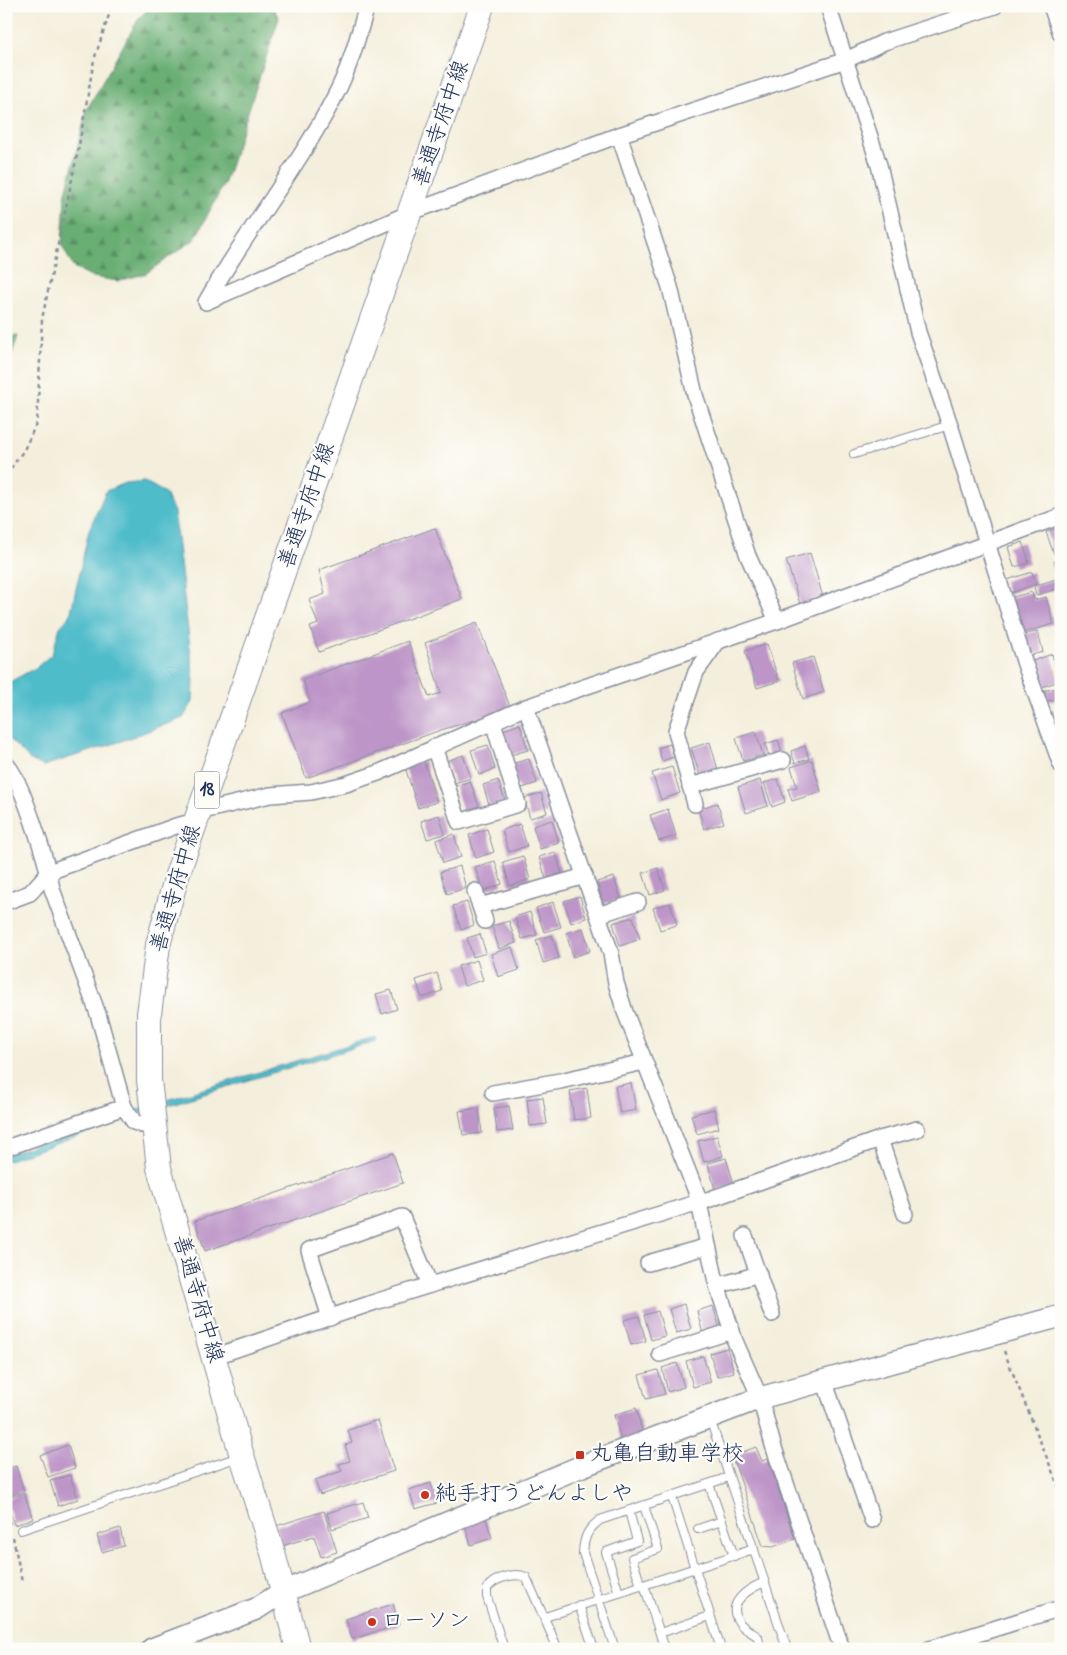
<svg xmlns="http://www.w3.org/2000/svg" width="1067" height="1655" viewBox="0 0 1067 1655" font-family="'Indie Flower','Klee One',sans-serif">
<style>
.forest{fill:url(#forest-firs);stroke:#426e68}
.water{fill:#4fbcca;stroke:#357694}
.building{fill:#bd95c8}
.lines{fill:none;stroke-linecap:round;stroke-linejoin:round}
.lane-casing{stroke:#888f9d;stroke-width:10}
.street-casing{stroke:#888f9d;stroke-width:18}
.secondary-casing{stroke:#888f9d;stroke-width:24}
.primary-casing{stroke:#888f9d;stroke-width:26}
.path{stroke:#888f9d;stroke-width:2.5;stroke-dasharray:4 4;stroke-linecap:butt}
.lane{stroke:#fff;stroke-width:8}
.street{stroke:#fff;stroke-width:15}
.secondary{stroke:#fff;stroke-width:21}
.primary{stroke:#fff;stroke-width:24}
.poi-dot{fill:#c8321e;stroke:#fdfcf7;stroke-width:2}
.labels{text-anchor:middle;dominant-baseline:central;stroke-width:4.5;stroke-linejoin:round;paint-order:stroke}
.shield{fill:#fdfcf7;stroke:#5f6c8c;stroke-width:1}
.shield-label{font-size:21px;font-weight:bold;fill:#1b2f5e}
.street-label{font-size:22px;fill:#1b2f5e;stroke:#fdfcf7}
.poi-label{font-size:22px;fill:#1b2f5e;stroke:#fdfcf7;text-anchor:start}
</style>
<defs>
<pattern id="forest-firs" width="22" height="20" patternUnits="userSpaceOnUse" patternTransform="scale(1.25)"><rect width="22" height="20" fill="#69ae73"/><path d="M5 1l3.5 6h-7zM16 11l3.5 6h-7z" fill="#568e62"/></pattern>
</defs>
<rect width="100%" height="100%" fill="#fdfcf7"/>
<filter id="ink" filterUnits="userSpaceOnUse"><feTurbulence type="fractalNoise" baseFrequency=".02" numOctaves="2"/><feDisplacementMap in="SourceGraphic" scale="10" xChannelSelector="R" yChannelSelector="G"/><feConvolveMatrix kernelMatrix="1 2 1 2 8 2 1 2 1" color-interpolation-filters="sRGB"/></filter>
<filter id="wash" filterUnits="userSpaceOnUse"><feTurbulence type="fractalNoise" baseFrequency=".0096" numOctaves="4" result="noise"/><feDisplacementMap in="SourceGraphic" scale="20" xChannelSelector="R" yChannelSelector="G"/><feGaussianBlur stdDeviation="1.12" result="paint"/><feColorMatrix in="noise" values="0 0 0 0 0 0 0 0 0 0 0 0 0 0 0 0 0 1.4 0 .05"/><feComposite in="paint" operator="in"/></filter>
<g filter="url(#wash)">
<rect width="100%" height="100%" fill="#f4efdc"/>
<g class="forest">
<path d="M 151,6 L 272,6 L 279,18 L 225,182 L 195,239 L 145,274 L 117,281 L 93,277 L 73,267 L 62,245 L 65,196 L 87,109 L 139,18 Z"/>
<path d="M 6,334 L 18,336 L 6,372 Z"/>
</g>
<g class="water">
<path d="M 144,481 L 165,493 L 174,512 L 194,681 L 193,702 L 183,718 L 113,744 L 43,766 L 29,759 L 6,736 L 6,684 L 37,667 L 52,654 L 60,627 L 70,616 L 89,530 L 106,491 L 126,483 Z"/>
<path d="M 375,1037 L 376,1041 L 165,1106 L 6,1161 L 6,1155 L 164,1101 Z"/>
</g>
<g id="blocks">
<g class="building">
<path d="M 1061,527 L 1061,552 L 1054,554 L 1046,532 Z"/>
<path d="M 435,528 L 462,599 L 319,652 L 310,627 L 318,624 L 309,600 L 325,594 L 319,570 Z"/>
<path d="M 1023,542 L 1029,563 L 1014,567 L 1008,547 Z"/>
<path d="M 810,553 L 823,597 L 800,604 L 786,560 Z"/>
<path d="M 1061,559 L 1061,588 L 1036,595 L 1034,586 L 1059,578 L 1054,561 Z"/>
<path d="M 1032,572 L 1036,584 L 1008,594 L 1004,581 Z"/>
<path d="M 1032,592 L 1034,600 L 1046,597 L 1054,624 L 1019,634 L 1009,598 Z"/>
<path d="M 477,623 L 511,709 L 441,730 L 306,778 L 282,713 L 310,702 L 303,680 L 408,641 L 429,697 L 441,693 L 425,643 Z"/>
<path d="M 1038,631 L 1043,652 L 1028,656 L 1023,635 Z"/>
<path d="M 767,644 L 779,681 L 757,688 L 745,651 Z"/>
<path d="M 1052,654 L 1059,681 L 1039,688 L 1030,662 Z"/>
<path d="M 813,657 L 824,692 L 803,699 L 792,663 Z"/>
<path d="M 1061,688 L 1061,700 L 1044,701 L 1045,690 Z"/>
<path d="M 520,724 L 528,750 L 511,755 L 503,730 Z"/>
<path d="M 756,732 L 763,755 L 743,761 L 736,738 Z"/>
<path d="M 778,740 L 782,752 L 769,756 L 765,744 Z"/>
<path d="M 710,742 L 718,770 L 700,776 L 691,748 Z"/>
<path d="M 670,744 L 674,757 L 662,761 L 658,748 Z"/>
<path d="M 488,745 L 495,769 L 479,775 L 471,750 Z"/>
<path d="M 805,746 L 809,759 L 795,763 L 791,751 Z"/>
<path d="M 463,755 L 471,778 L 454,783 L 447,761 Z"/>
<path d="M 529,759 L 537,783 L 519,789 L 511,764 Z"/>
<path d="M 812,760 L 821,792 L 792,801 L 788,789 L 797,787 L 791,767 Z"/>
<path d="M 424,761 L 437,802 L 418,808 L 405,767 Z"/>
<path d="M 672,767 L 680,793 L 661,800 L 652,773 Z"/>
<path d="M 778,779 L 785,802 L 772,807 L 764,783 Z"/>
<path d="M 498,780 L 506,803 L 490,808 L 483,785 Z"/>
<path d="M 760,780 L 768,806 L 746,813 L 738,787 Z"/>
<path d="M 470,781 L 479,806 L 463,812 L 455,786 Z"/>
<path d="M 541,793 L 547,813 L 530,818 L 524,798 Z"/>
<path d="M 717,803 L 724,823 L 704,829 L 698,809 Z"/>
<path d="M 668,809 L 676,836 L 659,841 L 650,815 Z"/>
<path d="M 439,815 L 445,834 L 427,839 L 421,821 Z"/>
<path d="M 552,820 L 559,843 L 540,849 L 533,826 Z"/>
<path d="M 520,824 L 527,846 L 509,852 L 502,830 Z"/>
<path d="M 487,829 L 494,852 L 476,858 L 469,835 Z"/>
<path d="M 454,834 L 461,857 L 443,863 L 436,840 Z"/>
<path d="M 555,852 L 562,873 L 546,879 L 539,857 Z"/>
<path d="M 523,856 L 530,879 L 510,886 L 503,862 Z"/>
<path d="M 495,861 L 502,884 L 483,891 L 475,867 Z"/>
<path d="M 460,866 L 466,888 L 447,894 L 440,872 Z"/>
<path d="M 658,868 L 665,890 L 650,895 L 643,873 Z"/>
<path d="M 614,877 L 621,899 L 604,904 L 597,882 Z"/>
<path d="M 580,896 L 586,918 L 571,923 L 564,901 Z"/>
<path d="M 467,902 L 474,925 L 461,930 L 453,906 Z"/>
<path d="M 553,902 L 561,927 L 544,932 L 536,908 Z"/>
<path d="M 670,903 L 677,925 L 660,930 L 653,908 Z"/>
<path d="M 530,912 L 537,935 L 522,939 L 515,917 Z"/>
<path d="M 633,917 L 640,939 L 620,946 L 613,923 Z"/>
<path d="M 509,921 L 516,943 L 499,949 L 492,926 Z"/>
<path d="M 583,928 L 590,951 L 573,957 L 566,933 Z"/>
<path d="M 480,934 L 486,953 L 473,957 L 467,938 Z"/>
<path d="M 552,935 L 559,958 L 543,963 L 536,940 Z"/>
<path d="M 512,947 L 519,970 L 498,977 L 491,954 Z"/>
<path d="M 477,960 L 483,980 L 464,986 L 458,966 Z"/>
<path d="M 437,973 L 442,991 L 422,998 L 416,980 Z"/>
<path d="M 391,990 L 397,1009 L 382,1014 L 376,994 Z"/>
<path d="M 631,1083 L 636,1110 L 620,1113 L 615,1086 Z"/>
<path d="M 587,1088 L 591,1118 L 574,1120 L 570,1091 Z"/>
<path d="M 543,1097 L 547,1124 L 530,1126 L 527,1099 Z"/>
<path d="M 509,1106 L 513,1130 L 497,1132 L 494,1108 Z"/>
<path d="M 479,1108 L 482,1133 L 463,1135 L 459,1111 Z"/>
<path d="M 714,1109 L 719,1128 L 697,1134 L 691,1115 Z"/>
<path d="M 717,1136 L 723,1156 L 704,1162 L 698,1141 Z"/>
<path d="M 393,1153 L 403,1183 L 205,1251 L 195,1221 Z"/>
<path d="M 726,1158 L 734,1184 L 715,1190 L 708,1163 Z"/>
<path d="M 684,1304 L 691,1329 L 676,1333 L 669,1309 Z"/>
<path d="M 713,1306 L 720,1329 L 703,1334 L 697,1311 Z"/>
<path d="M 658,1311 L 665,1336 L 651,1340 L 644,1315 Z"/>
<path d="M 639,1316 L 646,1341 L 631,1345 L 624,1320 Z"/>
<path d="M 727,1348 L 734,1372 L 717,1377 L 710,1353 Z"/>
<path d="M 703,1356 L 711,1382 L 693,1387 L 686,1361 Z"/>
<path d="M 677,1363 L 684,1387 L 668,1392 L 662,1368 Z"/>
<path d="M 658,1370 L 665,1394 L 646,1399 L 639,1375 Z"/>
<path d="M 636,1408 L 643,1434 L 621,1440 L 614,1415 Z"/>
<path d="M 378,1420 L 394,1471 L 320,1495 L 315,1480 L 342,1471 L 339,1464 L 350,1461 L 345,1445 L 352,1443 L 348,1430 Z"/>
<path d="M 68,1445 L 75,1468 L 48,1477 L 40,1455 Z"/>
<path d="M 756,1447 L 762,1461 L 768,1459 L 795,1539 L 773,1547 L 763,1546 L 732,1456 Z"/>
<path d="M 16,1466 L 24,1491 L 6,1497 L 6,1469 Z"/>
<path d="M 70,1475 L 78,1499 L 58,1506 L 50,1481 Z"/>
<path d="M 431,1483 L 437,1503 L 415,1509 L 409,1490 Z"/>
<path d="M 24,1493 L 33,1519 L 14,1525 L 6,1499 Z"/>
<path d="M 363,1502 L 368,1518 L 332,1529 L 327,1513 Z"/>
<path d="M 324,1511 L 337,1552 L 321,1557 L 314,1536 L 282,1546 L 276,1526 Z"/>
<path d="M 486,1519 L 492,1538 L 471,1545 L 465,1526 Z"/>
<path d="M 120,1528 L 124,1546 L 102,1552 L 97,1535 Z"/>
<path d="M 393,1604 L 399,1625 L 352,1639 L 346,1619 Z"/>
</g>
</g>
</g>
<g filter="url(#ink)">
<use href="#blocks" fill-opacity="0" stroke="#888f9d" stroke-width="1"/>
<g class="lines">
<g class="lane-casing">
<g id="lane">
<path d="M 854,454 L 950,425"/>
<path d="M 710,1419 L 787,1649"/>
<path d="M 709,1484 L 734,1556"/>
<path d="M 672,1497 L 721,1649"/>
<path d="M 698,1529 L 722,1521"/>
<path d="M 21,1530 L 239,1457"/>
<path d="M 644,1585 L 665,1649"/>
<path d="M 641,1586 L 632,1558 L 658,1549 L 644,1506"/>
<path d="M 619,1593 L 606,1552 L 637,1541 L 629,1511"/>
<path d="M 579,1605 L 594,1649"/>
<path d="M 545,1617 L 754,1549"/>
<path d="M 660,1633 L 710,1616"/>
<path d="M 504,1649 L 487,1597 L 487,1588 C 495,1578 514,1572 526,1577 L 558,1649"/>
<path d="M 615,1649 L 583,1553 C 584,1537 587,1530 600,1520 L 729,1477"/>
<path d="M 760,1649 L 758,1637 C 752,1632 743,1629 739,1622 C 725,1602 750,1588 765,1582"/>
</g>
</g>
<g class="street-casing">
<g id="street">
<path d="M 367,6 C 358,36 350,68 335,96 C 298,168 246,231 206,302 L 412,212 L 619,135 L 846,60 L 884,42 L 995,6"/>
<path d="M 828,6 L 879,165 L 918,332 L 950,425 L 1025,664 L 1061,765"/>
<path d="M 1051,6 L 1061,34"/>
<path d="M 619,135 L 670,287 L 695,395 L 748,556 L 777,621"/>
<path d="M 526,707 L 611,953 L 616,983 L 625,1012 L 697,1194 L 716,1282 L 735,1341 L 760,1398 L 773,1445 L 842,1649"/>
<path d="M 434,747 L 459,822 L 518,804 L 493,722"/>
<path d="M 6,764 C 21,777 48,866 52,889 L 98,1014 L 124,1107"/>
<path d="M 690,786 L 783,760"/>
<path d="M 695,804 L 676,731 L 696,672 L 718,641"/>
<path d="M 199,812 L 270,795 L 311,792 L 346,784 L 378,773 L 526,707 L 777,621 L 1061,516"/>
<path d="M 475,891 L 485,921"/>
<path d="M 6,902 L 30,893 L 49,872 L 176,826 L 196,821"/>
<path d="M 480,906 L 585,876"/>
<path d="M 598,915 L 638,902"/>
<path d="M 493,1093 L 560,1081 L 644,1062"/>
<path d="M 880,1139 L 905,1214"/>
<path d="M 6,1148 L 124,1107 L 134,1122 L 142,1125 L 152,1124"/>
<path d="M 699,1203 L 880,1139 L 917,1129"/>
<path d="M 745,1236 L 772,1314"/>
<path d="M 648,1263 L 708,1246"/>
<path d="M 717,1286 L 759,1274"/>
<path d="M 330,1318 L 309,1250 L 402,1217 L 430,1285"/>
<path d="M 660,1354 L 732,1331"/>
<path d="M 213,1357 L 375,1302 L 699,1202"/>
<path d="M 824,1380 L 872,1520"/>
<path d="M 929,1649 L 1061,1608"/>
</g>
</g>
<g class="secondary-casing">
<path id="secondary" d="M 152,1649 L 256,1609 L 281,1593 L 582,1466 L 760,1398 L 1061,1316"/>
</g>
<g class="primary-casing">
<path id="primary" d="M 298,1649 L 273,1553 L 242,1456 L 159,1168 L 149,1080 L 149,1014 L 158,945 L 177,875 L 482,6"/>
</g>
<g class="path">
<path d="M 6,475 L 24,450 L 37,422 L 42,319 L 78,151 L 94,60 L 112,6"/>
<path d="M 1004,1351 L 1061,1493"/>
<path d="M 6,1513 L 11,1526"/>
<path d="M 13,1537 L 22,1582"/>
</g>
<use href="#lane" class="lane"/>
<use href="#street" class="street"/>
<use href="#secondary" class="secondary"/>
<use href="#primary" class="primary"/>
</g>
</g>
<g class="poi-dot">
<rect x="575" y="1450" width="10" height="10" rx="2.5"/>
<circle cx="425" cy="1495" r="5"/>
<circle cx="372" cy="1622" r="5"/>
</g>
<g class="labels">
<rect class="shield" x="194.5" y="771.5" width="25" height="37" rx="4"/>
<g class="shield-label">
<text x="207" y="790">18</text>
</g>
<g class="street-label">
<text transform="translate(442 124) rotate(-71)">善通寺府中線</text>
<text transform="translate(308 506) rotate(-71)">善通寺府中線</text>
<text transform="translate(177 889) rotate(-74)">善通寺府中線</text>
<text transform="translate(197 1299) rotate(74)">善通寺府中線</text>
</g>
<g class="poi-label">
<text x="590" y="1455">丸亀自動車学校</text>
<text x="435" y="1495">純手打うどんよしや</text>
<text x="382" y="1622">ローソン</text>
</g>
</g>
<rect width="1067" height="1655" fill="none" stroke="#fdfcf7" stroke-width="25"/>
</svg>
